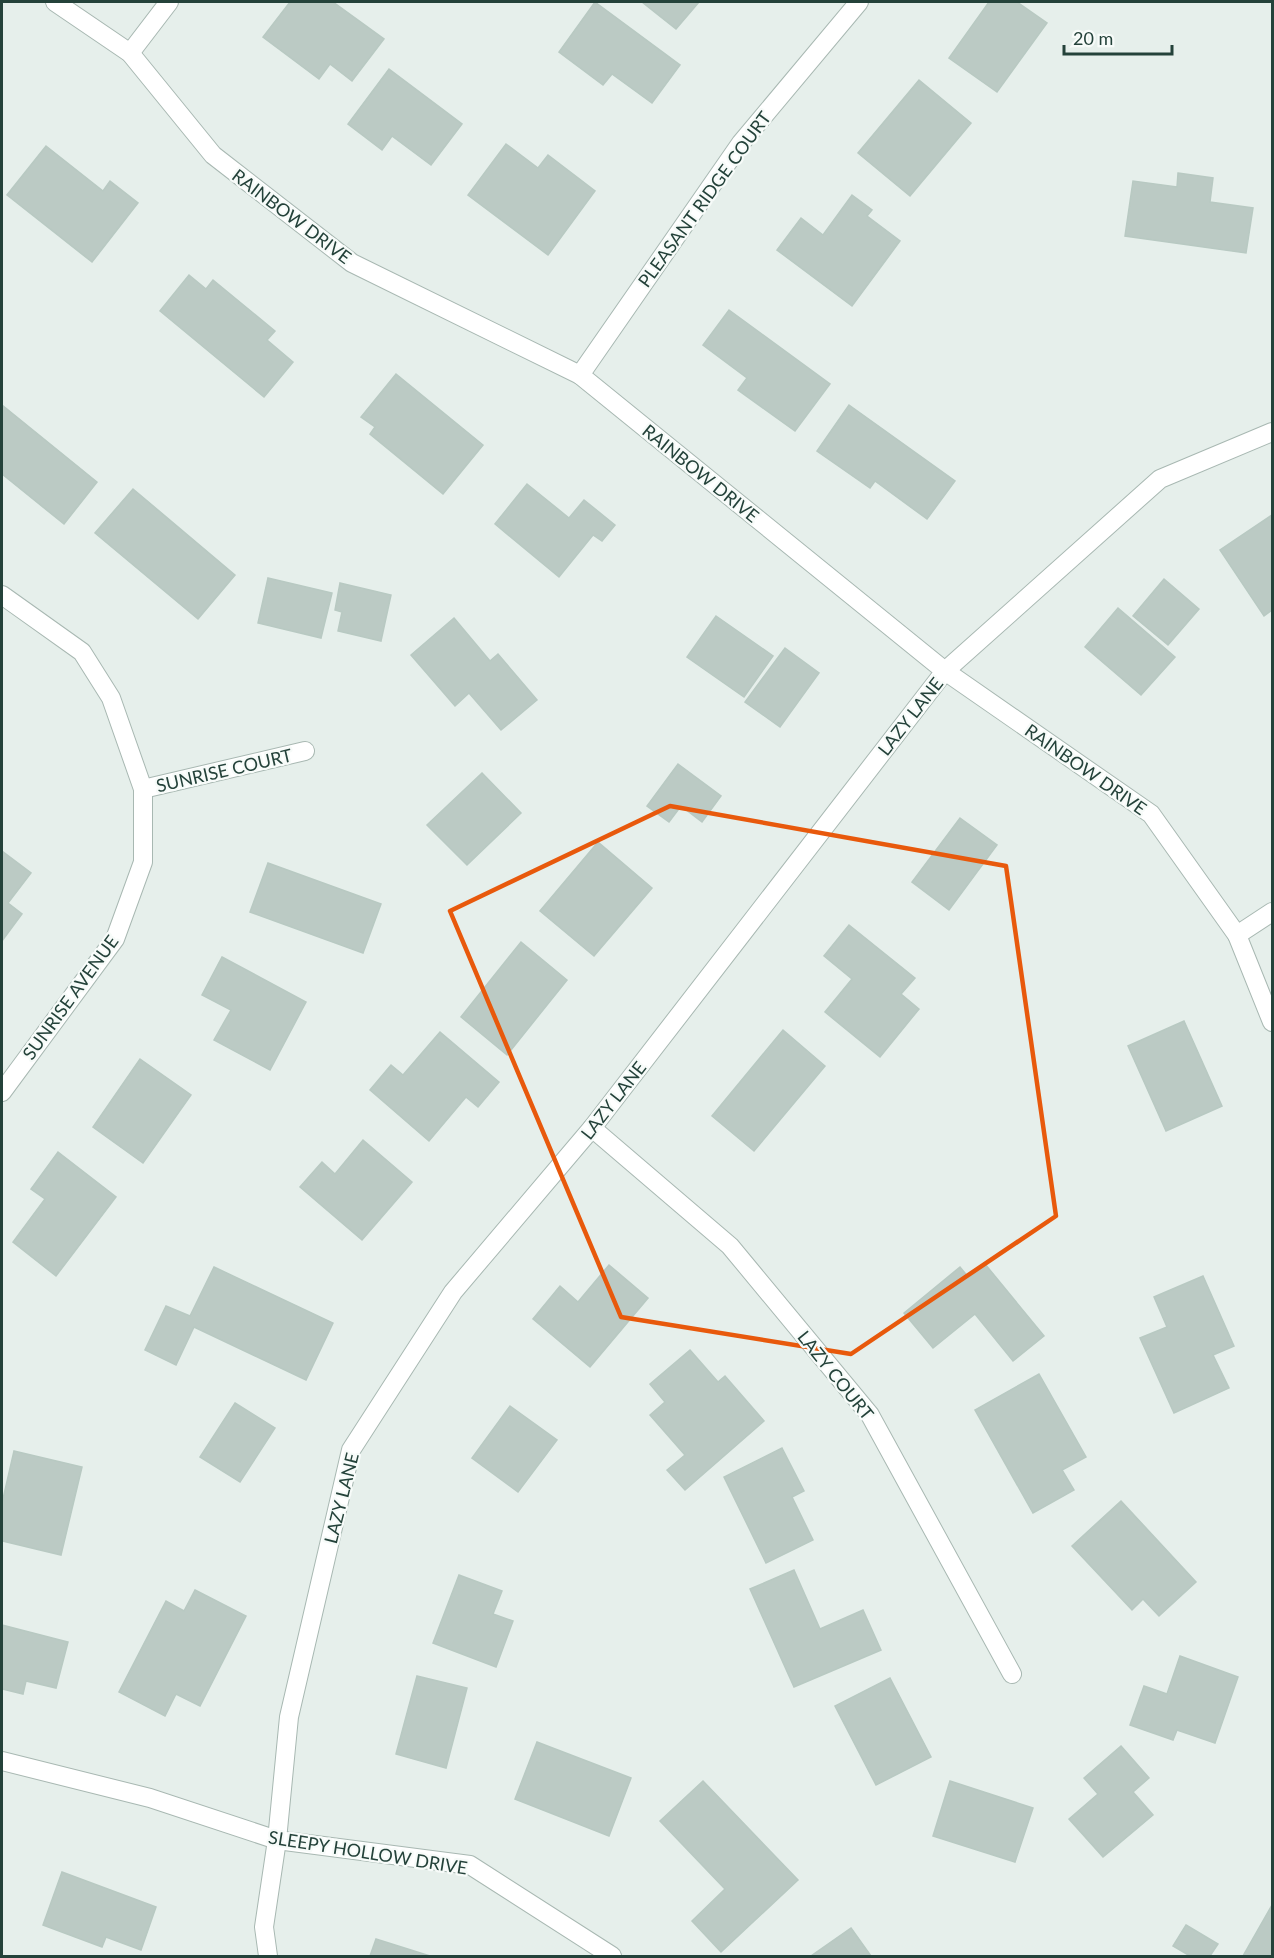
<svg xmlns="http://www.w3.org/2000/svg" width="1274" height="1958" viewBox="0 0 1274 1958" font-family="Lato,sans-serif">
<style>
.building{fill:#bbcac4;stroke:#b8c9c2;stroke-width:1.5}
.lines{fill:none;stroke-linecap:round;stroke-linejoin:round}
.minor-casing{stroke:#a8b8b2;stroke-width:20}
.minor{stroke:#fff;stroke-width:18}
.marked{fill:none;stroke:#e8590c;stroke-width:4.5;stroke-linejoin:round}
.labels{text-anchor:middle;dominant-baseline:central;stroke-width:4.5;stroke-linejoin:round;paint-order:stroke}
.street-label{font-size:18px;fill:#24423a;stroke:#f7fbf9}
</style>
<rect width="100%" height="100%" fill="#e6efeb"/>
<g class="building">
<path d="M 290,2 L 333,2 L 384,39 L 352,81 L 330,64 L 319,79 L 263,37 Z"/>
<path d="M 595,2 L 680,65 L 652,103 L 612,74 L 603,85 L 559,52 Z"/>
<path d="M 642,2 L 699,2 L 676,29 Z"/>
<path d="M 989,2 L 1017,2 L 1047,23 L 997,92 L 949,58 Z"/>
<path d="M 389,69 L 462,124 L 431,165 L 392,136 L 382,150 L 348,124 Z"/>
<path d="M 919,80 L 971,123 L 910,196 L 858,153 Z"/>
<path d="M 506,144 L 538,168 L 548,155 L 595,191 L 548,255 L 468,195 Z"/>
<path d="M 46,146 L 103,191 L 110,181 L 138,203 L 92,262 L 7,195 Z"/>
<path d="M 1178,173 L 1213,178 L 1210,202 L 1253,208 L 1246,253 L 1125,236 L 1133,181 L 1177,187 Z"/>
<path d="M 852,195 L 872,210 L 867,216 L 900,241 L 852,306 L 777,250 L 801,218 L 823,235 Z"/>
<path d="M 189,275 L 206,289 L 213,280 L 275,331 L 267,340 L 293,362 L 264,397 L 160,311 Z"/>
<path d="M 729,310 L 830,384 L 795,431 L 738,390 L 747,378 L 703,345 Z"/>
<path d="M 396,374 L 483,445 L 443,494 L 370,434 L 375,427 L 361,417 Z"/>
<path d="M 2,405 L 97,482 L 64,524 L 2,474 Z"/>
<path d="M 849,405 L 955,481 L 927,519 L 875,481 L 870,488 L 817,451 Z"/>
<path d="M 527,484 L 569,518 L 584,500 L 615,525 L 602,541 L 593,535 L 559,577 L 495,524 Z"/>
<path d="M 133,489 L 235,575 L 198,619 L 95,533 Z"/>
<path d="M 1272,515 L 1272,610 L 1264,616 L 1220,550 Z"/>
<path d="M 268,578 L 332,593 L 321,638 L 258,623 Z"/>
<path d="M 1164,579 L 1199,609 L 1168,645 L 1133,616 Z"/>
<path d="M 340,583 L 391,595 L 381,641 L 338,631 L 342,612 L 335,610 Z"/>
<path d="M 1118,608 L 1175,657 L 1141,695 L 1085,647 Z"/>
<path d="M 716,616 L 773,656 L 744,697 L 687,657 Z"/>
<path d="M 454,618 L 490,661 L 498,654 L 537,700 L 501,730 L 469,693 L 455,706 L 411,655 Z"/>
<path d="M 785,648 L 819,673 L 780,727 L 745,702 Z"/>
<path d="M 678,764 L 721,796 L 702,822 L 681,806 L 669,822 L 647,806 Z"/>
<path d="M 482,773 L 521,813 L 467,865 L 427,825 Z"/>
<path d="M 960,818 L 997,845 L 949,910 L 912,882 Z"/>
<path d="M 598,842 L 652,888 L 594,956 L 540,911 Z"/>
<path d="M 2,851 L 31,873 L 8,903 L 22,914 L 2,941 Z"/>
<path d="M 268,863 L 381,904 L 363,953 L 250,912 Z"/>
<path d="M 849,925 L 915,978 L 901,994 L 919,1009 L 880,1057 L 825,1012 L 852,979 L 824,956 Z"/>
<path d="M 521,942 L 567,980 L 507,1055 L 461,1017 Z"/>
<path d="M 222,957 L 306,1002 L 270,1070 L 214,1040 L 231,1010 L 202,995 Z"/>
<path d="M 1184,1021 L 1222,1106 L 1166,1131 L 1128,1046 Z"/>
<path d="M 783,1030 L 825,1066 L 754,1151 L 712,1116 Z"/>
<path d="M 440,1032 L 499,1082 L 478,1107 L 466,1097 L 429,1141 L 370,1090 L 391,1065 L 403,1075 Z"/>
<path d="M 140,1059 L 191,1095 L 143,1163 L 93,1127 Z"/>
<path d="M 363,1140 L 412,1182 L 362,1240 L 300,1187 L 322,1162 L 335,1174 Z"/>
<path d="M 58,1152 L 116,1197 L 56,1276 L 13,1242 L 45,1199 L 31,1189 Z"/>
<path d="M 985,1264 L 1044,1336 L 1013,1361 L 975,1314 L 933,1348 L 904,1313 L 960,1267 L 969,1278 Z"/>
<path d="M 609,1265 L 648,1298 L 590,1367 L 533,1319 L 560,1286 L 578,1302 Z"/>
<path d="M 214,1267 L 333,1323 L 306,1380 L 194,1327 L 176,1365 L 145,1350 L 166,1306 L 190,1316 Z"/>
<path d="M 1203,1276 L 1234,1346 L 1213,1355 L 1229,1388 L 1174,1413 L 1140,1338 L 1167,1327 L 1154,1297 Z"/>
<path d="M 690,1350 L 718,1382 L 725,1376 L 764,1421 L 685,1490 L 667,1470 L 685,1455 L 650,1415 L 665,1402 L 650,1384 Z"/>
<path d="M 1039,1374 L 1086,1457 L 1062,1470 L 1074,1490 L 1033,1513 L 975,1410 Z"/>
<path d="M 235,1403 L 275,1428 L 240,1482 L 200,1457 Z"/>
<path d="M 510,1406 L 557,1440 L 518,1492 L 472,1458 Z"/>
<path d="M 782,1448 L 804,1491 L 792,1497 L 813,1540 L 766,1563 L 724,1477 Z"/>
<path d="M 14,1451 L 82,1467 L 61,1555 L 2,1541 L 2,1503 Z"/>
<path d="M 1121,1501 L 1196,1582 L 1159,1616 L 1143,1599 L 1132,1610 L 1072,1546 Z"/>
<path d="M 794,1570 L 820,1629 L 863,1610 L 881,1650 L 794,1687 L 750,1589 Z"/>
<path d="M 459,1575 L 502,1591 L 493,1614 L 513,1621 L 496,1667 L 433,1643 Z"/>
<path d="M 195,1590 L 246,1616 L 200,1706 L 176,1694 L 165,1716 L 119,1692 L 166,1601 L 184,1611 Z"/>
<path d="M 2,1625 L 68,1642 L 56,1688 L 26,1681 L 23,1694 L 2,1689 Z"/>
<path d="M 1180,1656 L 1238,1677 L 1215,1743 L 1177,1730 L 1173,1740 L 1130,1725 L 1144,1686 L 1167,1694 Z"/>
<path d="M 417,1676 L 467,1688 L 446,1768 L 396,1754 Z"/>
<path d="M 890,1678 L 931,1757 L 876,1785 L 835,1706 Z"/>
<path d="M 537,1742 L 631,1778 L 609,1836 L 515,1799 Z"/>
<path d="M 1121,1746 L 1149,1778 L 1133,1792 L 1153,1815 L 1103,1857 L 1069,1819 L 1098,1794 L 1084,1778 Z"/>
<path d="M 703,1781 L 798,1880 L 721,1952 L 692,1921 L 725,1889 L 660,1821 Z"/>
<path d="M 950,1781 L 1033,1808 L 1015,1862 L 933,1836 Z"/>
<path d="M 62,1872 L 156,1907 L 141,1950 L 106,1937 L 102,1947 L 43,1925 Z"/>
<path d="M 1272,1905 L 1272,1956 L 1243,1956 Z"/>
<path d="M 1186,1925 L 1218,1944 L 1210,1956 L 1190,1956 L 1173,1946 Z"/>
<path d="M 851,1928 L 871,1956 L 811,1956 Z"/>
<path d="M 376,1939 L 430,1956 L 370,1956 Z"/>
</g>
<g class="lines">
<g class="minor-casing">
<g id="minor">
<path d="M 55,2 L 130,53 L 213,155 L 352,263 L 580,375 L 945,671 L 1151,814 L 1237,935 L 1272,1022"/>
<path d="M 130,53 L 169,2"/>
<path d="M 580,375 L 741,143 L 859,2"/>
<path d="M 2,595 L 82,652 L 111,698 L 143,789 L 143,862 L 115,939 L 2,1092"/>
<path d="M 143,789 L 305,751"/>
<path d="M 1237,935 L 1272,912"/>
<path d="M 592,1128 L 730,1246 L 870,1415 L 1012,1674"/>
<path d="M 2,1761 L 150,1798 L 277,1840 L 470,1865 L 612,1956"/>
<path d="M 268,1956 L 264,1927 L 277,1840 L 289,1717 L 351,1450 L 453,1292 L 592,1128 L 945,671 L 1160,479 L 1272,432"/>
</g>
</g>
<use href="#minor" class="minor"/>
</g>
<path class="marked" d="M 670,806 L 1006,866 L 1056,1216 L 851,1354 L 621,1317 L 450,911 Z"/>
<g class="labels">
<g class="street-label">
<text transform="translate(704 199) rotate(-54)">PLEASANT RIDGE COURT</text>
<text transform="translate(292 216) rotate(37)">RAINBOW DRIVE</text>
<text transform="translate(701 473) rotate(39)">RAINBOW DRIVE</text>
<text transform="translate(910 716) rotate(-52)">LAZY LANE</text>
<text transform="translate(1086 769) rotate(35)">RAINBOW DRIVE</text>
<text transform="translate(224 770) rotate(-13)">SUNRISE COURT</text>
<text transform="translate(70 997) rotate(-54)">SUNRISE AVENUE</text>
<text transform="translate(613 1100) rotate(-52)">LAZY LANE</text>
<text transform="translate(836 1375) rotate(51)">LAZY COURT</text>
<text transform="translate(341 1498) rotate(-76)">LAZY LANE</text>
<text transform="translate(368 1852) rotate(9)">SLEEPY HOLLOW DRIVE</text>
</g>
</g>
<rect width="1274" height="1958" fill="none" stroke="#24423a" stroke-width="6"/>
<path d="M1064 45v9h108v-9" fill="none" stroke="#24423a" stroke-width="3"/>
<text x="1073" y="45" font-size="18" fill="#24423a" stroke="#f7fbf9" stroke-width="4.5" paint-order="stroke">20 m</text>
</svg>
